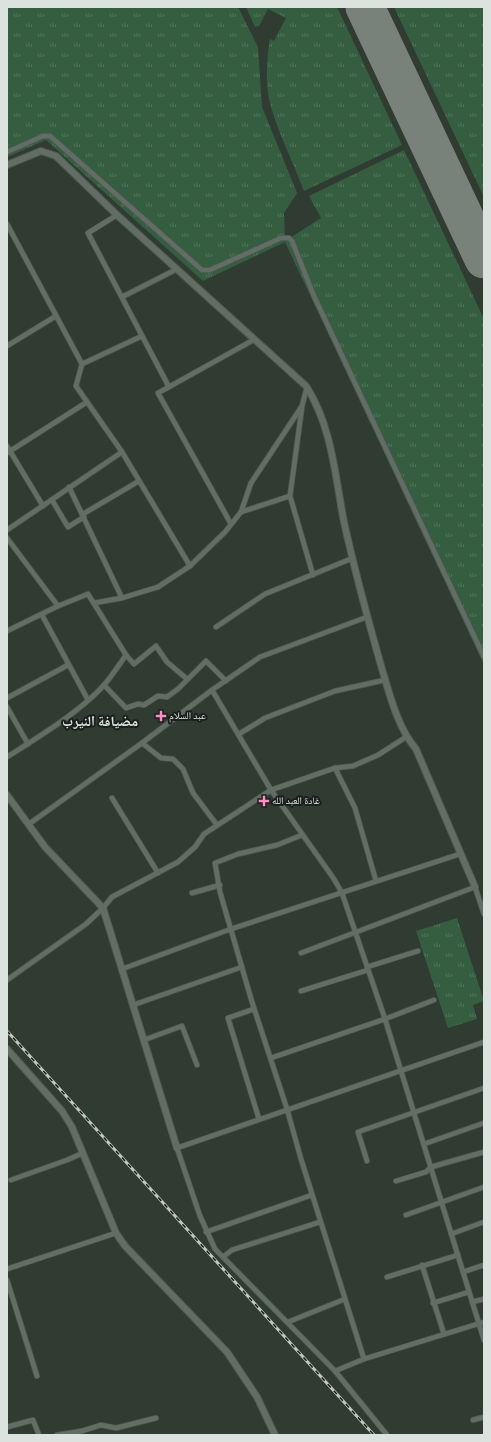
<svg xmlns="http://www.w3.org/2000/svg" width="491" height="1442" viewBox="0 0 491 1442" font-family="Signika,'Noto Naskh Arabic',sans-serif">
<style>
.grass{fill:url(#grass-tufts)}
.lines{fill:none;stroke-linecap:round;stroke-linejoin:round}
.runway{stroke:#78817a;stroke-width:39}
.minor-casing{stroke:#4f5851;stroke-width:6}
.tertiary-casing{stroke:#4f5851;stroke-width:8}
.minor{stroke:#626e65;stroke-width:4.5}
.tertiary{stroke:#626e65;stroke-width:6}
.rail-casing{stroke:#c0c7c1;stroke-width:3}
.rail{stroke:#1c201d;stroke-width:1.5;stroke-dasharray:4.5;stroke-linecap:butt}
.poi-dot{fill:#fa8fc7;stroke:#1c201d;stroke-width:1.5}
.labels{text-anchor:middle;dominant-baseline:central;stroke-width:4;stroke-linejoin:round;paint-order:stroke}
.poi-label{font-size:10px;fill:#dce2dd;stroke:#1c201d;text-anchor:start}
.district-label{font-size:14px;font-weight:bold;fill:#dce2dd;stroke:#1c201d}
</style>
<defs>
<pattern id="grass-tufts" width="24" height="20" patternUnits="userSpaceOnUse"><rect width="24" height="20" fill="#355e40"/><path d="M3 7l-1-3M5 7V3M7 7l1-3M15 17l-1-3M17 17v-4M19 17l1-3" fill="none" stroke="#52755b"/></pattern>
</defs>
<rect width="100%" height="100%" fill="#303b32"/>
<g class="grass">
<path d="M 7,7 L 238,7 L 258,47 L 262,107 L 297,193 L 284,213 L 285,241 L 321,218 L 309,196 L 404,150 L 484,319 L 484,665 L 285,242 L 203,281 L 46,140 L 7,157 Z"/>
<path d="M 246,7 L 337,7 L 402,145 L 304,191 C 294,164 280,137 272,110 C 265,89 266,61 270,39 L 274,41 L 286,18 L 268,9 L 259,26 L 255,27 Z"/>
<path d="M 394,7 L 484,7 L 484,197 Z"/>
<path d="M 457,918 L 484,1001 L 473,1005 L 477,1019 L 448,1028 L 416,931 Z"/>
</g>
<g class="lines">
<path class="runway" d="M 365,7 L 484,259"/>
<g class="minor-casing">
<g id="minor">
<path d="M 7,152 L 43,136 L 50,136 L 202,270 L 210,270 L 281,238 L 289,238 L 292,241 L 314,296 L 484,657"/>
<path d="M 117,215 L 88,233 L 169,387"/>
<path d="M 7,224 L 82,364 L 76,386 L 122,452 L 190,566"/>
<path d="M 122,297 L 177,269"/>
<path d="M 7,346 L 56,316"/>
<path d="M 82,364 L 142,336"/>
<path d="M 302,407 L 290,496 L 313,575"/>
<path d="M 7,446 L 43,506"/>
<path d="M 7,453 L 87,402"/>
<path d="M 69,487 L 122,598"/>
<path d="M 52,500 L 68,527 L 84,517"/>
<path d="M 241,512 L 290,496"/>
<path d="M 83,514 L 139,481"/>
<path d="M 231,524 L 158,393 L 255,339"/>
<path d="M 7,530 L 122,452"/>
<path d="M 7,538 L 58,606"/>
<path d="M 94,603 L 122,598 L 158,587 L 190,566 L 225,532 L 241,512 L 251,483 L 302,406 L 307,387"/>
<path d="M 42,615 L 88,700"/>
<path d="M 216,627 L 265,594 L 353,558"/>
<path d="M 7,631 L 58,606 L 88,594 L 126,655 L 134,664 L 156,646 L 167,662 L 187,679"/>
<path d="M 104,685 L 126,708 L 138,704 L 144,705 L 158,696 L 167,697 L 178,689 L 206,661 L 226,681"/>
<path d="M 212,690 L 271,790 L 334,879 L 342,893 L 385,1019 L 484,1340"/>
<path d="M 7,698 L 68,665"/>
<path d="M 7,707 L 28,744"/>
<path d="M 239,734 L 265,718 L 335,691 L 385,680"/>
<path d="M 142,743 L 161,758 L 173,759 L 183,769 L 193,793 L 217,825"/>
<path d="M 7,757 C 37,738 81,711 104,685 C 112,676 119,665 126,655"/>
<path d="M 335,768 L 355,808 L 376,881"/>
<path d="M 112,798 L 158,873"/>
<path d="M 29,824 L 142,743 L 212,690 L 260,657 L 367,617"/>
<path d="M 302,835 L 277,845 L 238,854 L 215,863 L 220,892 L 252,1002 L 287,1109 L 301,1159 L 364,1359 L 335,1371"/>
<path d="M 192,893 L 220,885"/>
<path d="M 301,953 L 475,887 L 484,914"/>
<path d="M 367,967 L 418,951"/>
<path d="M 122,969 L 231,929 L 460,854"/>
<path d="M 7,980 L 86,924 L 103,908 L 112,897 L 178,862 L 195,847 L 204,834 L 271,790 L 335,768 L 353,766 L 378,755 L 406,737"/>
<path d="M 301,991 L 368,970"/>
<path d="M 133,1005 L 242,967"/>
<path d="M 254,1009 L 228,1018 L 259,1119"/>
<path d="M 144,1040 L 182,1026 L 197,1065"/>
<path d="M 271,1058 L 385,1019 L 434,1000"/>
<path d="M 424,1144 L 484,1123"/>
<path d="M 367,1161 L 358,1132 L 484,1088"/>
<path d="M 11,1180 L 67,1160 L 83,1153"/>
<path d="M 396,1181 L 426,1172 L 431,1167 L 484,1152"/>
<path d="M 406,1215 L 484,1187"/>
<path d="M 206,1232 L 312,1195"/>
<path d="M 451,1234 L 484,1222"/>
<path d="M 223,1257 L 232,1250 L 320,1222"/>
<path d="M 422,1265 L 444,1334"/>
<path d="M 7,1269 L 116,1233"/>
<path d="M 463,1272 L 484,1265"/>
<path d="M 387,1277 L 458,1255"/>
<path d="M 7,1280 L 37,1376"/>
<path d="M 472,1302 L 484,1299"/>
<path d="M 433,1303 L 469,1292"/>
<path d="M 288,1322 L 345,1299"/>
<path d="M 364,1359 L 484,1322"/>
<path d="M 473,1420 L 484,1417"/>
<path d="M 7,1427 L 33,1420 L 39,1435"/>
<path d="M 57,1435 L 82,1431 L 101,1425 L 116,1428 L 156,1418"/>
<path d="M 387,1435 L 335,1371 L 215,1249 L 200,1216 L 177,1148 L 484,1042"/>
</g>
</g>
<g class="tertiary-casing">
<g id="tertiary">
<path d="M 7,165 L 41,151 L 56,156 L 117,215 L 306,386 C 332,426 335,476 344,522 C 355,572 368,620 382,669 C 390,696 398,728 416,749 L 475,887"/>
<path d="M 7,795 L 45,847 L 103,908 L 177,1148"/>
<path d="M 7,1049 L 62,1111 L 72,1127 L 116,1233 L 125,1246 L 227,1352 L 257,1397 L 275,1435"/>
</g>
</g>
<use href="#minor" class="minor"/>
<use href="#tertiary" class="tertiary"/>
<g class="rail-casing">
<path id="rail" d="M 7,1031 L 374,1435"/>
</g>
<use href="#rail" class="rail"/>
</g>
<g class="poi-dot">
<path d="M159 710h4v4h4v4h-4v4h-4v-4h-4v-4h4z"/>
<path d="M262 795h4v4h4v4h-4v4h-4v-4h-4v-4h4z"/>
</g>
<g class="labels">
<g class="poi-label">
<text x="169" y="716">عبد السلام</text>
<text x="272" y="801">غادة العبد الله</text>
</g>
<g class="district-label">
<text x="100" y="721">مضيافة النيرب</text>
</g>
</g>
<rect width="491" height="1442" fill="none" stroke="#dce2dd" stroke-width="16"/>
</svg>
